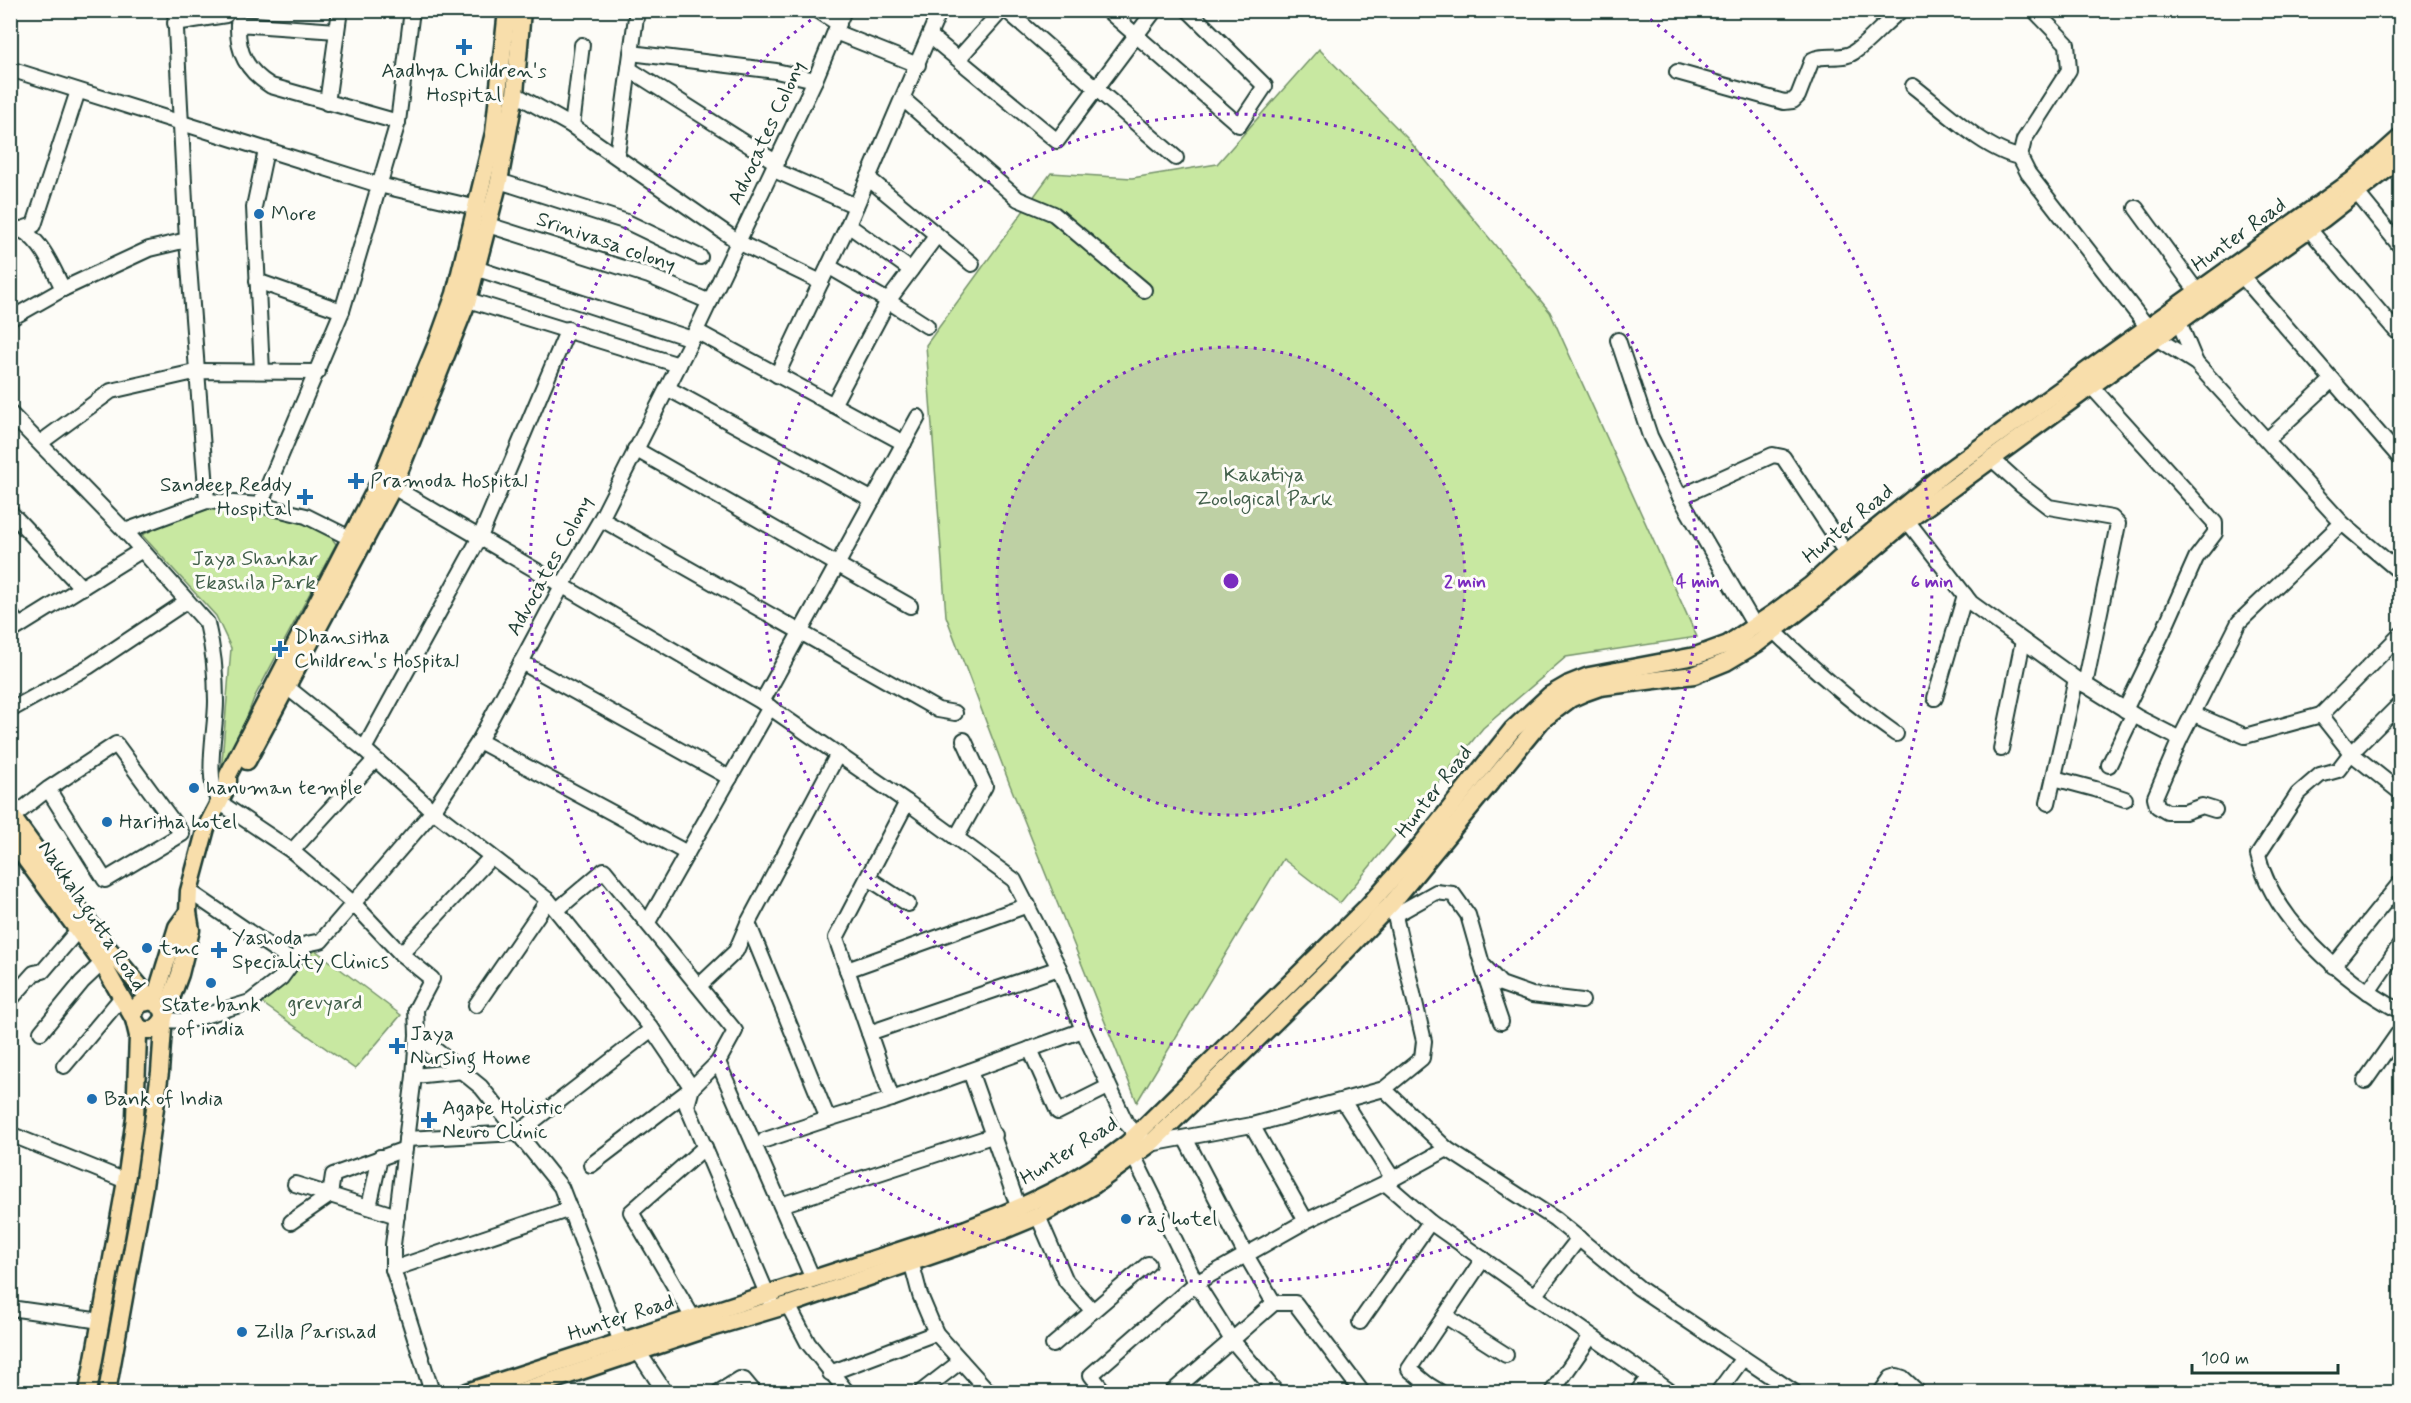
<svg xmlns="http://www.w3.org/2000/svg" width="2411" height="1403" viewBox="0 0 2411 1403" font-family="Mynerve,sans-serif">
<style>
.green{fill:#c8e8a1;stroke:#74926a;stroke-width:1.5}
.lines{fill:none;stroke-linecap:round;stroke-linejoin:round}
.minor-casing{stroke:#1f3d34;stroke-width:18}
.major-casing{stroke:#1f3d34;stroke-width:21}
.minor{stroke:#fdfcf7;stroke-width:14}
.major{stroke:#f8deab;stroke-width:16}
.ring{fill:none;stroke:#7b2cbf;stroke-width:3;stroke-dasharray:3 6}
.poi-dot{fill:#1f6fb2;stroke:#fdfcf7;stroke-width:2}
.labels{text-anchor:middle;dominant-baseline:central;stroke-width:6;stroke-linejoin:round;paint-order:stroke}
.poi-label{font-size:21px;fill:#1f3d34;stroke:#fdfcf7;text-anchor:start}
.street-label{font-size:21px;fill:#1f3d34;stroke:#fdfcf7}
.park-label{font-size:21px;fill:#415f4a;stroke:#fdfcf7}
.centre{fill:#7b2cbf;stroke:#fdfcf7;stroke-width:3}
.ring-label{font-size:18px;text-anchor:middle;font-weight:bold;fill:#7b2cbf;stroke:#fdfcf7;stroke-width:6;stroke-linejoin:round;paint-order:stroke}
</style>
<rect width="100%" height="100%" fill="#fdfcf7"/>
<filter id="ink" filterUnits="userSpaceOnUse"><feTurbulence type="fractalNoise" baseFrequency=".0167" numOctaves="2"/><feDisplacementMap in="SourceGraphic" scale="12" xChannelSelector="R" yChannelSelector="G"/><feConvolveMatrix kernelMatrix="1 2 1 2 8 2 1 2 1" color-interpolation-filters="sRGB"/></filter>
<g filter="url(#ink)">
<g class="green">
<path d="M 1319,49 L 1408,139 L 1550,312 L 1697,637 L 1566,657 L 1483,728 L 1340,903 L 1283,859 L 1137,1102 L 1010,785 L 946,616 L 926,345 L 1051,173 L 1132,178 L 1217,164 Z"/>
<path d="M 201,507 L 246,509 L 282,517 L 327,531 L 336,544 L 254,698 L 225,775 L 221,774 L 231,648 L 216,616 L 142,535 Z"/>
<path d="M 315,950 L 401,1015 L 355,1069 L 262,1003 Z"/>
</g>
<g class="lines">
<g class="minor-casing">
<g id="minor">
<path d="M 175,10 L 187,240 L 207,501"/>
<path d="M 817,10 L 839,24"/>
<path d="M 1006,10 L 1176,158"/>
<path d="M 1107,10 L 1239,125 L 1265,86 L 1188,10"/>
<path d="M 2034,10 L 2067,44 L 2069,70 L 2024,140 L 2020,157 L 2028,173 L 2156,338 L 2196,363 L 2342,523 L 2400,572"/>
<path d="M 175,23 L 226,15"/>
<path d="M 337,31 L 238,24 C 237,53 247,71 271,86 L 398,122"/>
<path d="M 835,32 L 918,65"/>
<path d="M 930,36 L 1057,141 L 1155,10"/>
<path d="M 631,53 L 776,71 L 815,80"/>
<path d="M 959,58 L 1002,10"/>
<path d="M 10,69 L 379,185 L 486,210"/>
<path d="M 629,69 L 777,163"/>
<path d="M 1677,72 L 1784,102 L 1793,101 L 1798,96 L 1812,60 C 1824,53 1841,61 1854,52 C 1872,40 1884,22 1902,10"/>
<path d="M 1913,86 C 1942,108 1985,151 2020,157"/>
<path d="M 515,94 L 572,126 L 740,243 L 821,282"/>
<path d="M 903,99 L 1018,199 L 1054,214 L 1144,290"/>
<path d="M 327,103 L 340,10"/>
<path d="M 572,126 L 582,45"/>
<path d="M 617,155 L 637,10"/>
<path d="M 774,170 L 856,206"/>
<path d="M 868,178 L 972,264"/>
<path d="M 499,181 L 627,222 L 700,257"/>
<path d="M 2357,193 L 2400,246"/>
<path d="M 2136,208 L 2198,293"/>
<path d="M 488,225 L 649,276 L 710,302"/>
<path d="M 848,225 L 911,270"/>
<path d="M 10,226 C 40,233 51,265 63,289"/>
<path d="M 22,229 L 34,225 L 78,91"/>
<path d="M 2309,229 L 2396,331"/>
<path d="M 828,266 L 888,301 L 927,326"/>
<path d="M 478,269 L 692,339"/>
<path d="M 2242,276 L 2400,458"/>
<path d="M 257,281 L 342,311"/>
<path d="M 468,300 L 679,365"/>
<path d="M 2176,315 L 2196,363"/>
<path d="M 10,319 L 63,289 L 149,249 L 187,240"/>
<path d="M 696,331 L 904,443"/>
<path d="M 1618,340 L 1650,436 L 1680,497 L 1755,626"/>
<path d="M 262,371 L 254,207 L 266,150"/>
<path d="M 777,375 L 848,225 L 940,10"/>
<path d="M 2091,386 L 2215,523 L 2215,533 L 2196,558 L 2163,632 L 2125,710"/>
<path d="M 667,388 L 873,500"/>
<path d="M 833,405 L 888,301 L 937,235"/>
<path d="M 10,413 L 125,531 L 207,623 C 213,648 216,676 216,701 C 216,732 204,776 219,802 L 292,851 L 353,903 L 401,954 L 432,979 L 416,1009 L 417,1035 L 414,1076 L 393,1245 L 393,1269 L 432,1392"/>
<path d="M 2267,440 L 2332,380"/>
<path d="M 40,443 L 111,391 L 199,371 L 318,372"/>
<path d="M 635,449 L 910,606"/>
<path d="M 1991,458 L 2022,486 L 2049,507 L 2112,518 L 2118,524 L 2085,685"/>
<path d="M 393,487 L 762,702 L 907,802 L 1014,880 L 1059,968 L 1083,1030 L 1126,1123 L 1137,1135 L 1150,1144 L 1252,1125 L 1384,1089 L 1422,1058 L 1424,1041 L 1392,903"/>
<path d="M 1680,497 L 1773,455 L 1783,457 L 1846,553"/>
<path d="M 260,505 L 342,311 L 398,122 L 412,10"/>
<path d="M 10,512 L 82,588"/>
<path d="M 1902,514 L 1971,603 L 2076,679 L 2137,717 L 2180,739 L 2155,797 L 2157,806 L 2167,812 L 2185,812 L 2202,806 L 2215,810"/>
<path d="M 601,519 L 938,710 L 955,713"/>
<path d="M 125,531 L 207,501 L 260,505 L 306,516 L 350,538"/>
<path d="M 10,614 L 19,626"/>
<path d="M 1774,631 C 1813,669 1852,703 1896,734"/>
<path d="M 10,632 L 142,550"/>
<path d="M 521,662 L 730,778"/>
<path d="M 287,687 L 364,749 L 433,811 L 548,900 L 652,1029 L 692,1088 L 687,1106 L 771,1303"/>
<path d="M 1935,698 L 1965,595"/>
<path d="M 762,702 L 918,417"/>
<path d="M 10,704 L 14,708 L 88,667 L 187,601"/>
<path d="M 2400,704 L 2351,753 L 2338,770 L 2320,775 L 2298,794 L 2258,855 C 2273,920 2344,981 2400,1011"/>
<path d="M 2194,714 L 2245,736 L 2321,715 L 2351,753 L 2400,792"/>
<path d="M 2321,715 L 2400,635"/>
<path d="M 2180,739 L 2239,622 L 2342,523"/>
<path d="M 479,741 L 687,853"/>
<path d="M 364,749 L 480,537 L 568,329"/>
<path d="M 2001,749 L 2023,641"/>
<path d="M 2109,765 L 2133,715"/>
<path d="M 2054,778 L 2095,789 L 2125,799"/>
<path d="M 2048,803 L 2076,679"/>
<path d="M 10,819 L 48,789 L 116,744 L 182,834 L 105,880 L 48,789"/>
<path d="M 956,838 L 985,786 L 964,740"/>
<path d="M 292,851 L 374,761"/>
<path d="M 868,878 L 908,904"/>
<path d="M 189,891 L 293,962"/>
<path d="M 557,910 L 604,870 L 735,1031 L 718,1062 L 692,1088 L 591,1165"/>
<path d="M 1395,915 L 1436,892 L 1453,894 L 1468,915 L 1482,964 L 1501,984 L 1532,995 L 1582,1001"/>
<path d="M 648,922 L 770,707"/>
<path d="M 748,923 L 828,1119 L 892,1099 L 1083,1030"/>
<path d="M 401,954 L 491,857"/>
<path d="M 2333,966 L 2400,883"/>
<path d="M 1483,969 L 1501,1022"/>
<path d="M 847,970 L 1028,905"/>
<path d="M 699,986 L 736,951 L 748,923 L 838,754"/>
<path d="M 2368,992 L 2400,945"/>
<path d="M 10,1000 L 34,973 L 43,971 L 78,930"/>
<path d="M 476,1005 L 548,900"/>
<path d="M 163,1020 L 187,1021 L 250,1002 L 281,978 L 306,944 L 321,941 L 433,811 L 479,741 L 563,584 L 601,519 L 692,339 L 815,80 L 844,10"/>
<path d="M 41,1032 L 82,982 L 102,963"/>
<path d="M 869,1033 L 1059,968"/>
<path d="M 417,1035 L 481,1087 L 561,1187 L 621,1342"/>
<path d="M 1030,1049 L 1058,1112 L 1108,1087"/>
<path d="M 718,1062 L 813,1279"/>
<path d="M 64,1066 L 122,997"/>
<path d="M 970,1071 L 1019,1209"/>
<path d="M 414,1076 L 463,1071"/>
<path d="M 2365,1081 L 2400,1031"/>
<path d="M 1384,1089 L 1447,1149 L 1555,1219 L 1639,1288 L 1794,1392"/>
<path d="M 892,1099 L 836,938 L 907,802"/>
<path d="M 1343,1101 L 1393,1179"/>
<path d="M 1252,1125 L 1306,1221"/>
<path d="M 10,1134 L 126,1181"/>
<path d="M 406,1139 L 518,1133 L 652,1029"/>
<path d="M 765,1140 L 828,1119"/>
<path d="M 1134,1157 L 1196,1283 L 1232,1340 L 1274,1303 L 1246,1255 L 1185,1138"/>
<path d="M 1385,1183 L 1430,1222 L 1671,1392"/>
<path d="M 295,1184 L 397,1216"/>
<path d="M 781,1205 L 995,1135"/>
<path d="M 369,1207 L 380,1157"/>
<path d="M 1038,1216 L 1066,1281 L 1093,1311"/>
<path d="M 291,1222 L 330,1195 L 333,1175 L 405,1149"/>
<path d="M 911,1261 L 920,1295 L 936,1333 L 989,1392"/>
<path d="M 393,1269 L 570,1209"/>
<path d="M 1534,1296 L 1579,1238"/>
<path d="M 1274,1303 L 1295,1303 L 1362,1392"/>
<path d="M 788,1305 L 808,1343 L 847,1392"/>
<path d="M 10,1308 L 101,1321"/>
<path d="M 1445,1316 L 1506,1355"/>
<path d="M 693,1318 L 631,1212 L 705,1147"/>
<path d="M 1360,1322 L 1430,1222"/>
<path d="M 1053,1345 L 1148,1264"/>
<path d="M 639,1353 L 665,1392"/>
<path d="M 830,1373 L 936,1333"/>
<path d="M 1427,1384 L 1409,1369 L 1483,1259"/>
<path d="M 719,1392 L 740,1379 L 744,1380 L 754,1392"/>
<path d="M 921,1392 L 961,1361"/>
<path d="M 1104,1392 L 1091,1375 L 1196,1283 L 1306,1221 L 1385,1183 L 1447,1149"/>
<path d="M 1172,1392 L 1232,1340 L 1276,1392"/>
<path d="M 1417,1392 L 1427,1384 L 1440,1392"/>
<path d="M 1552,1392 L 1591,1336"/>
<path d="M 1637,1392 L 1649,1377"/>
<path d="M 1718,1392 L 1743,1358"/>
<path d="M 1881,1392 L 1891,1378 L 1897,1376 L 1903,1378 L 1918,1392"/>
</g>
</g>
<g class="major-casing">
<g id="major">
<path d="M 247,761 L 393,487 L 468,300 L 499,181 L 515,94 L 522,10"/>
<path d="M 10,814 L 106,946 L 152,1001 L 162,1008 L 164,1014 L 160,1072 L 144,1186 L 107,1392"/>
<path d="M 10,838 L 102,963 L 138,1026 L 143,1030 L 155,1030 L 163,1020 L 180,974 L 191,930 L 188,912 L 189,891 L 206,828 L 228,785 L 228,775 L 381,479 L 438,341 L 455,294 L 494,133 L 507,10"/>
<path d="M 88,1392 L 126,1181 L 135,1118 L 138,1036 L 133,1015 L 139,1004 L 152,1001 L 157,992 L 177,927 L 188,912"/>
<path d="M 467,1392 L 966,1229 C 1024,1207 1079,1182 1128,1143 L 1367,907 L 1412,856 L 1512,730 L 1550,695 L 1569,684 L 1589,676 L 1695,656 L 1728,644 L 1774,613 L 1811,585 L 1846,553 L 1947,471 L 2353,180 L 2400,138"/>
<path d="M 518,1392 L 704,1330 L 788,1305 L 1002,1231 L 1038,1216 L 1094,1185 L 1150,1144 L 1327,971 L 1392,903 L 1542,720 L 1570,699 L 1586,692 L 1600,687 L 1694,675 L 1726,662 L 1758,643 L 1806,606 L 1907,521 L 2242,276 L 2323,219 L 2400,159"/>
</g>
</g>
<use href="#minor" class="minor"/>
<use href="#major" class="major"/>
</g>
</g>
<circle cx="1231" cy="581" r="234" fill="#7b2cbf" fill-opacity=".12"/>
<g class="ring">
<circle cx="1231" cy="581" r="234"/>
<circle cx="1231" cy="581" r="467"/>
<path d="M1643 14A701 701 0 1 1 819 14"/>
</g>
<g class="poi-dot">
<path d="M461 38h6v6h6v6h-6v6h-6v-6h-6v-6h6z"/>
<circle cx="259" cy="214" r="6"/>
<path d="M353 472h6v6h6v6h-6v6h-6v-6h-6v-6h6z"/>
<path d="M302 488h6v6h6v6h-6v6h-6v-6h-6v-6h6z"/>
<path d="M277 640h6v6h6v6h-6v6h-6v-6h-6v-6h6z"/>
<circle cx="194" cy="788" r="6"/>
<circle cx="107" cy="822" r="6"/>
<circle cx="147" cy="948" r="6"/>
<path d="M216 941h6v6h6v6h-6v6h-6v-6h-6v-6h6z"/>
<circle cx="211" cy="983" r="6"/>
<path d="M394 1037h6v6h6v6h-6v6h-6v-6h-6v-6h6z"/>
<circle cx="92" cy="1099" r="6"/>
<path d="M426 1111h6v6h6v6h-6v6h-6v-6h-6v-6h6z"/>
<circle cx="1126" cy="1219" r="6"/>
<circle cx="242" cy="1332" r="6"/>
</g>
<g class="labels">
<g class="poi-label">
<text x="464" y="71" text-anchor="middle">Aadhya Children's<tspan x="464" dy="24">Hospital</tspan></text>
<text x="271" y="214">More</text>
<text x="370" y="481">Pramoda Hospital</text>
<text x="292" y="485" text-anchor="end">Sandeep Reddy<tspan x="292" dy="24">Hospital</tspan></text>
<text x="294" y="637">Dhansitha<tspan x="294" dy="24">Children's Hospital</tspan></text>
<text x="206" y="788">hanuman temple</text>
<text x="119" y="822">Haritha hotel</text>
<text x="232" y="938">Yashoda<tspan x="232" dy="24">Speciality Clinics</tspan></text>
<text x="159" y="948">tmc</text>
<text x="211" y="1005" text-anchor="middle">State bank<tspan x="211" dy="24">of india</tspan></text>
<text x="410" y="1034">Jaya<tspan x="410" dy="24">Nursing Home</tspan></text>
<text x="104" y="1099">Bank of India</text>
<text x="442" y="1108">Agape Holistic<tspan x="442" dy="24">Neuro Clinic</tspan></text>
<text x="1138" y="1219">raj hotel</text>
<text x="254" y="1332">Zilla Parishad</text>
</g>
<g class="street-label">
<text transform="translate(767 133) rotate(-65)">Advocates Colony</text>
<text transform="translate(2239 235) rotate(-36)">Hunter Road</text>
<text transform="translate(606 242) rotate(19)">Srinivasa colony</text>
<text transform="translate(1848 524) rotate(-40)">Hunter Road</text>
<text transform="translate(550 566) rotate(-61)">Advocates Colony</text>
<text transform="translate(1434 792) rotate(-52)">Hunter Road</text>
<text transform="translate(92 916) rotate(56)">Nakkalagutta Road</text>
<text transform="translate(1069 1151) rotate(-32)">Hunter Road</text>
<text transform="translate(621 1318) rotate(-18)">Hunter Road</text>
</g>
<g class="park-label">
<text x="1264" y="475">Kakatiya<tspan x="1264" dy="24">Zoological Park</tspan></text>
<text x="255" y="559">Jaya Shankar<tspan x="255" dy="24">Ekashila Park</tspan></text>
<text x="325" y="1003">grevyard</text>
</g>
</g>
<circle cx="1231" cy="581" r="9" class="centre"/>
<g class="ring-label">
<text x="1465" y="587">2 min</text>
<text x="1698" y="587">4 min</text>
<text x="1932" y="587">6 min</text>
</g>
<rect width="2411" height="1403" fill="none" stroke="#fdfcf7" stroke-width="36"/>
<rect x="18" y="18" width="2375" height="1367" fill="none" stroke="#1f3d34" stroke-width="2" filter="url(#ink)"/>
<path d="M2192 1364v9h146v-9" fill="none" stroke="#1f3d34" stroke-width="3"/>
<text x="2201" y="1364" font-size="18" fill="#1f3d34" stroke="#fdfcf7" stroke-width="4.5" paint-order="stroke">100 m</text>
</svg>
